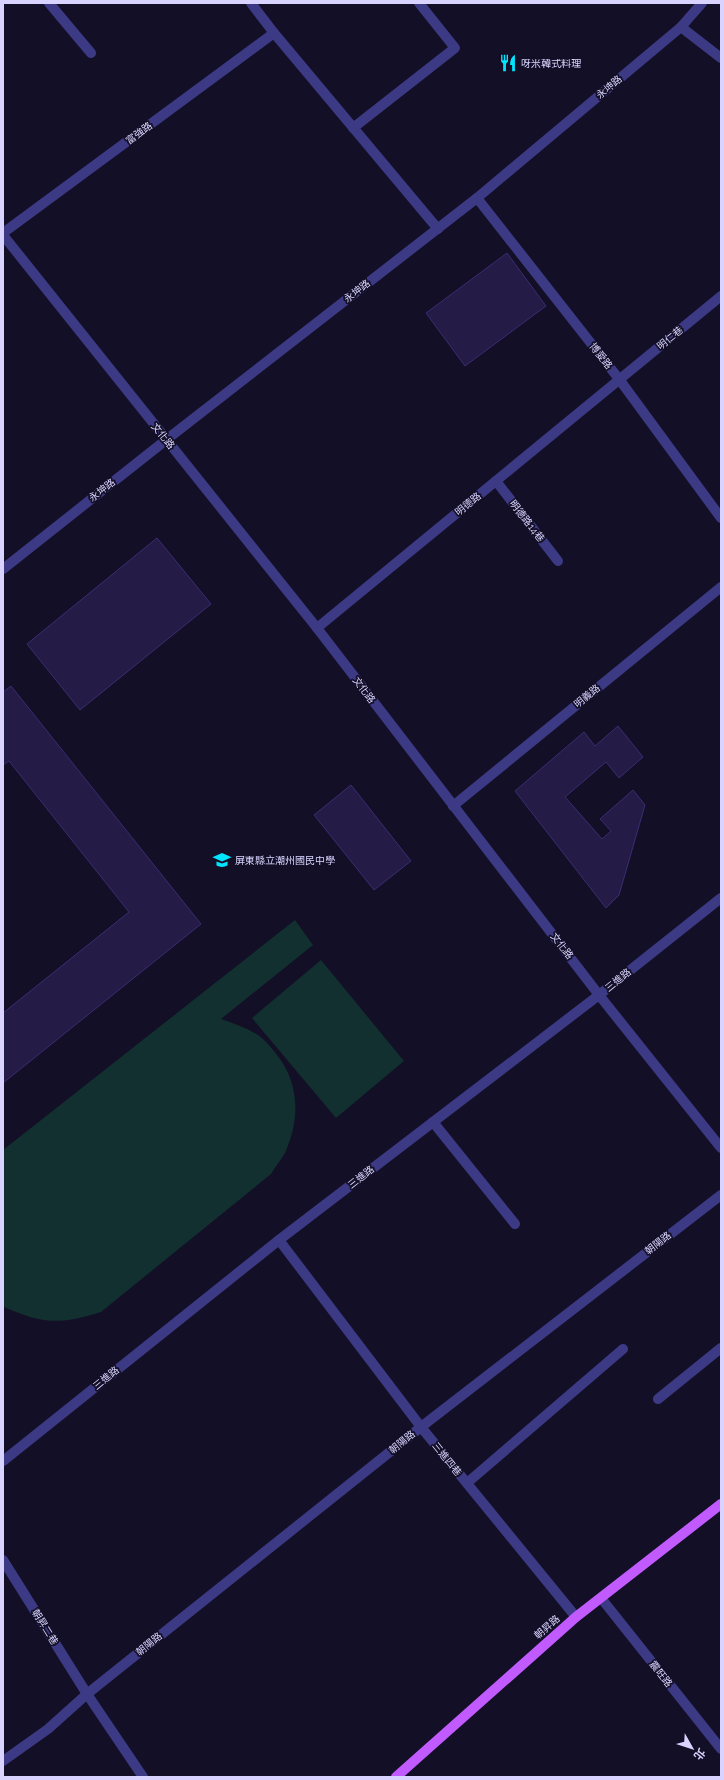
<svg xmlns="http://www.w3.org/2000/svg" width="724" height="1780" viewBox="0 0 724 1780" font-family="Raleway,'Noto Sans TC',sans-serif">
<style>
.green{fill:#12302f}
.building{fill:#241b47;stroke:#3b2d73}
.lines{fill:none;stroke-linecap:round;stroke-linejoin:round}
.minor{stroke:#3d3a85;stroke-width:10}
.major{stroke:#c25bff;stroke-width:10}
.labels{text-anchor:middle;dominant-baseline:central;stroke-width:3.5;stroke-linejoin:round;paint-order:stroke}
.poi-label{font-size:10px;fill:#d9d4ff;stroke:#130f26;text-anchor:start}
.street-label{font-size:10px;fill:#d9d4ff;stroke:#130f26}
</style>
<rect width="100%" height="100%" fill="#130f26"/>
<g class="green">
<path d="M 295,920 L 313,945 L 221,1019 C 233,1023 247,1028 258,1035 C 265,1040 272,1048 277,1055 C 300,1084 300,1120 285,1153 C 281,1160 275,1167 271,1174 L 101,1312 C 61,1325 42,1324 4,1307 L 3,1150 Z"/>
<path d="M 321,960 L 404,1061 L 336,1118 L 252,1018 Z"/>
</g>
<g class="building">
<path d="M 507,253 L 546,306 L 465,366 L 426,313 Z"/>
<path d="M 157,538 L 211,604 L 80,710 L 27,644 Z"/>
<path d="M 11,686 L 201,924 L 3,1083 L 3,1013 L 129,912 L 9,761 L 3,765 L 3,692 Z"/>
<path d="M 618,726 L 643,757 L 619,778 L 606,762 L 565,797 L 602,839 L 611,831 L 600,819 L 633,790 L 645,805 L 619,895 L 606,908 L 515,791 L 584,732 L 595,746 Z"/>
<path d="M 351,785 L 411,861 L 374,890 L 314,815 Z"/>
</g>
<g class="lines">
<g class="minor">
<path d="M 49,3 L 91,53"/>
<path d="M 251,3 L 274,33 L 438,229"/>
<path d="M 681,27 L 721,58"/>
<path d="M 353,128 L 455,48 L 419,3"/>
<path d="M 477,198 L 619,379 L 721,518"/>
<path d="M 3,233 L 274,33"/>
<path d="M 3,235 L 317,628 L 599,995 L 721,1148"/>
<path d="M 496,481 L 558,561"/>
<path d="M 3,569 L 166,440 L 477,198 L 681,27 L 702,3"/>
<path d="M 317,628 L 721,296"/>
<path d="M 453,806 L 721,587"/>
<path d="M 433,1122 L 515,1224"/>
<path d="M 279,1240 L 421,1427 L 576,1617"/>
<path d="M 658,1399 L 721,1348"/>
<path d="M 3,1461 L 279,1240 L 599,995 L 721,898"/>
<path d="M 467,1483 L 623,1349"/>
<path d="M 3,1560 L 87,1694 L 143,1777"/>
<path d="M 601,1598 L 721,1749"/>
<path d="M 3,1761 L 48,1729 L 87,1694 L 421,1427 L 721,1195"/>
</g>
<path class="major" d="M 396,1777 L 576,1617 L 721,1504"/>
</g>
<defs>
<g id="restaurant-bare" transform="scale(1.38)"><path d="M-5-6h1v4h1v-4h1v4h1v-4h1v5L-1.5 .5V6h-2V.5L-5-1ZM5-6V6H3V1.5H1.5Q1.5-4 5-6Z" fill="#00e5ff" stroke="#130f26" stroke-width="2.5" paint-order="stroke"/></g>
<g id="school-bare" transform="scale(1.38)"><path d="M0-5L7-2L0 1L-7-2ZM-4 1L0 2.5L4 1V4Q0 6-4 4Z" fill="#00e5ff" stroke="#130f26" stroke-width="2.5" paint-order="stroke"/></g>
</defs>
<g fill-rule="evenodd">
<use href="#restaurant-bare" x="508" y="63"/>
<use href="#school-bare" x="222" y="860"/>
</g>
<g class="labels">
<g class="poi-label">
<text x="521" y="63">呀米韓式料理</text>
<text x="235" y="860">屏東縣立潮州國民中學</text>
</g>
<g class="street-label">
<text transform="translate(609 87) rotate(-40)">永坤路</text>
<text transform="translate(139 133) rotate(-36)">富強路</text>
<text transform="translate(357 291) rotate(-38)">永坤路</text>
<text transform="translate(670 338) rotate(-39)">明仁巷</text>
<text transform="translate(601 356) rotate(52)">博愛路</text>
<text transform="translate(163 436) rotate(51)">文化路</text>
<text transform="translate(102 490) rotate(-38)">永坤路</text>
<text transform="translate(468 504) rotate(-39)">明德路</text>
<text transform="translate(527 521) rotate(52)">明德路14巷</text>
<text transform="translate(364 690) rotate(53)">文化路</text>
<text transform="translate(587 696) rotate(-39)">明義路</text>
<text transform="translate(562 946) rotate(52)">文化路</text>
<text transform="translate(618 980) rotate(-39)">三進路</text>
<text transform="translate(361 1177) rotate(-38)">三進路</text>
<text transform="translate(658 1243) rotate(-38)">朝陽路</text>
<text transform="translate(106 1378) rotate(-39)">三進路</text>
<text transform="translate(402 1442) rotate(-39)">朝陽路</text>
<text transform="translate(447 1459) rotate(51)">三進四巷</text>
<text transform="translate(45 1627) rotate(58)">朝昇二巷</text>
<text transform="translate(547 1627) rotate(-41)">朝昇路</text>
<text transform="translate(149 1644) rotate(-39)">朝陽路</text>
<text transform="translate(661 1674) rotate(52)">震旺路</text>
</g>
</g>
<rect width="724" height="1780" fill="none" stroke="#d9d4ff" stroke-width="8"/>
<g transform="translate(692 1748) rotate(129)" stroke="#130f26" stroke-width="3" paint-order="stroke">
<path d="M0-3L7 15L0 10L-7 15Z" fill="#d9d4ff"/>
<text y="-6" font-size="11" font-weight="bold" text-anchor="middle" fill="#d9d4ff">北</text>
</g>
</svg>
